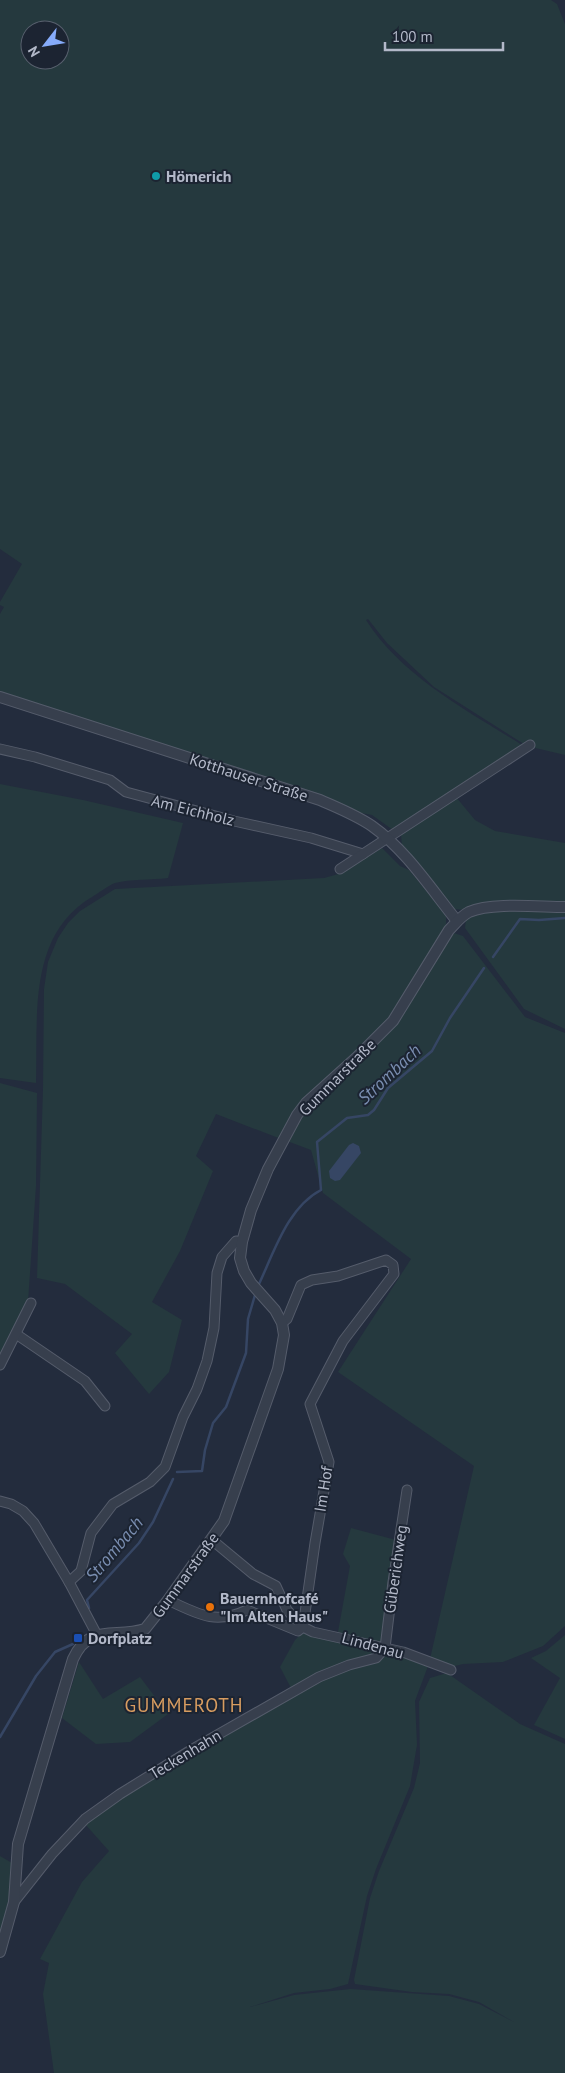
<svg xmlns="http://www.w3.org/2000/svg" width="565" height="2073" viewBox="0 0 565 2073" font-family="'PT Sans',sans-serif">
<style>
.green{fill:#25393e;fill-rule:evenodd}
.water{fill:#364664}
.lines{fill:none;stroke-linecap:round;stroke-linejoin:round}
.stream{stroke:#364664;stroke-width:2.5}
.minor-casing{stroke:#555c6b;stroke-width:11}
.tertiary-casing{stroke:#555c6b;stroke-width:12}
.minor{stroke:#373f4d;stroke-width:9}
.tertiary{stroke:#373f4d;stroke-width:10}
.culture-dot{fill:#0f9aa8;stroke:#1c2432;stroke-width:2}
.food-dot{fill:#e8710a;stroke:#1c2432;stroke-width:2}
.transit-dot{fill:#1a4fb4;stroke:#1c2432;stroke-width:2}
.labels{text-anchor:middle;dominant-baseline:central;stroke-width:4;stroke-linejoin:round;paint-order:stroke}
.poi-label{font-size:16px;font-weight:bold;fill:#b3b9c9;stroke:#1c2432;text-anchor:start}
.street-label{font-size:16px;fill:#b3b9c9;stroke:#1c2432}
.water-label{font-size:18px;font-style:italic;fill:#7a8eb1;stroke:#1c2432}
.quarter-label{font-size:19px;letter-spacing:1px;fill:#d79c60;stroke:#1c2432}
</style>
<rect width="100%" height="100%" fill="#232c3d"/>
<g class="green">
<path d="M 0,0 L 551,0 L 557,4 L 565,24 L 565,755 L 527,746 L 434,687 L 387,643 L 368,619 L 366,620 C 403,678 469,711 525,747 L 393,830 L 372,815 L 356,812 L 0,694 L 0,614 L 4,607 L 0,605 L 0,602 L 22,564 L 0,549 ZM 30,30 L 60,30 L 60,60 L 30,60 Z"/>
<path d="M 0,784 L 83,800 L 183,823 L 168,878 C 151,880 131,879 115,883 C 107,886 99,893 92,897 C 27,935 38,1018 36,1083 L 0,1078 Z"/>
<path d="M 456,797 L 475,820 L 495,831 L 565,843 L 565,904 L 466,910 L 452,909 L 402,847 L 401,834 Z"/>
<path d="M 382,848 L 400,866 L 409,870 L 446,915 L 446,926 L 390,1019 L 354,1055 L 281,1139 L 216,1114 L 196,1156 L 213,1171 L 180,1251 L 152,1302 L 182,1320 L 169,1372 L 149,1394 L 115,1353 L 132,1334 L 65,1284 L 37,1278 L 43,1089 L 44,989 L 48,962 L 58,938 L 68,923 L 80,911 L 115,889 L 324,878 L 342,873 Z"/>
<path d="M 484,911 L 565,912 L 565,1029 L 524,1009 L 465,928 L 466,919 Z"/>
<path d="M 454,933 L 463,936 L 525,1017 L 565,1033 L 565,1626 L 543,1646 L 503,1662 L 463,1664 L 451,1667 L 430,1659 L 474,1466 L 338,1372 L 411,1259 L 323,1193 L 311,1150 L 287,1141 L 306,1110 L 359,1064 L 396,1024 Z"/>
<path d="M 0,1083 L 37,1093 L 36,1186 L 28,1302 L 0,1358 Z"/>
<path d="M 351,1528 L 396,1540 L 382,1643 L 338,1632 L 350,1566 L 343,1554 Z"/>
<path d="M 302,1633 L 374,1649 L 376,1653 L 374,1656 L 318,1674 L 291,1688 L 280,1667 L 295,1640 Z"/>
<path d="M 565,1635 L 565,1739 L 534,1725 L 560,1678 L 531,1658 L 546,1651 Z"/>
<path d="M 387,1651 L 428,1666 L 415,1701 L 417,1745 L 410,1786 L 376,1869 L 367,1896 L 348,1984 L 330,1989 L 294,1993 L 250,2007 L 294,1995 L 351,1989 L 449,1996 L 479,2004 L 514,2022 L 479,2002 L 449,1994 L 412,1992 L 355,1984 L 354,1980 L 370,1898 L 379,1871 L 414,1788 L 420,1763 L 419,1702 L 430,1678 L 447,1673 L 520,1724 L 565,1744 L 565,2073 L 54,2073 L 43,1994 L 49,1963 L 40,1959 L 82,1882 L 109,1851 L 85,1824 L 122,1796 L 320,1679 L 350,1668 L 378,1662 Z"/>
<path d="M 79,1662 L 103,1699 L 140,1677 L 168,1714 L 130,1742 L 96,1744 L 62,1718 Z"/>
<path d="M 0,1856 L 12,1863 L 8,1909 L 0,1936 Z"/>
</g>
<path class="water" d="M 353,1143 L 359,1146 L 361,1153 L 340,1180 L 335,1181 L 330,1178 L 329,1171 L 349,1145 Z"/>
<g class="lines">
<g class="stream">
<path d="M 493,957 L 520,919 L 539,920 L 565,918"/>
<path d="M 259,1284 C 274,1252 288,1207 321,1190 L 317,1142 L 347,1118 L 368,1115 L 374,1110 L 388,1088 L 432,1051 L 450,1018 L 484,968"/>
<path d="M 177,1472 L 202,1471 L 205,1450 L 213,1423 L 226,1407 L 246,1353 L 248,1319 L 255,1295"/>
<path d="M 89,1608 L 87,1600 L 139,1543 L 153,1522 L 173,1479"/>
<path d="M 0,1737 L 36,1676 L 55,1652 L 73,1644"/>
</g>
<g class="minor-casing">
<g id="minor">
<path d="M 0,749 L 35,757 L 110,780 L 126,792 L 234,821 L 311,838 L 363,854"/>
<path d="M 340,869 L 530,745"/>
<path d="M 16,1334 L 85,1381 L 105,1406"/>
<path d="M 0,1365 L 31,1303"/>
<path d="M 0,1501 L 11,1504 L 23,1511 L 34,1523 L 69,1582 L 97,1635"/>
<path d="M 212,1540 L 253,1574 L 276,1586 L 287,1610 L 303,1627 L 313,1632 L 403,1652 L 451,1670"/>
<path d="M 69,1582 L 81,1571 L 91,1533 L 113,1504 L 150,1482 L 165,1467 L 183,1417 L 197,1389 L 207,1361 L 214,1328 L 217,1273 L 222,1257 L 236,1241 L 242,1242"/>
<path d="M 168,1600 C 198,1614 215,1625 247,1610 L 298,1631 L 303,1627 L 315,1543 L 329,1462 L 310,1404 L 343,1341 L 394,1274 L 393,1265 L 386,1260 L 338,1276 L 312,1280 L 301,1285 L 287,1319 L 282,1323"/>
<path d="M 14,1902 L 52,1854 L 85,1819 L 120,1794 L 191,1750 L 319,1677 L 349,1665 L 376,1658 L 385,1648 L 393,1582 L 407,1490"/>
</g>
</g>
<g class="tertiary-casing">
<g id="tertiary">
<path d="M 0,697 L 320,800 C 338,808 356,815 372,826 C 406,850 431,889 457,921"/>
<path d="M 0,1952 L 14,1902 L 18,1844 L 73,1659 C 90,1622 115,1639 145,1629 L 168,1600 L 224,1521 L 278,1369 L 284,1335 L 282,1323 L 275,1310 L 251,1283 L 244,1271 L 240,1258 L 242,1242 L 251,1210 L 268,1169 L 297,1115 L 306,1103 L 356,1058 L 393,1021 L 449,930 C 455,924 461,916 469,912 C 492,902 539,907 565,907"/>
</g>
</g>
<use href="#minor" class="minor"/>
<use href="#tertiary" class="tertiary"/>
</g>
<circle class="culture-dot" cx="156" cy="176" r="5"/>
<circle class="food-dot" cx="210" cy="1607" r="5"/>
<rect class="transit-dot" x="73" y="1633" width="10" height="10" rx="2.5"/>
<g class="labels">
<g class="poi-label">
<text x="166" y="176">Hömerich</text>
<text x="220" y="1598">Bauernhofcafé<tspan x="220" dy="18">"Im Alten Haus"</tspan></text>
<text x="88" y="1638">Dorfplatz</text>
</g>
<g class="street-label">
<text transform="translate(249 777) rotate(18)">Kotthauser Straße</text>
<text transform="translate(193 810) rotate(14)">Am Eichholz</text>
<text transform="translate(337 1077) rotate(-45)">Gummarstraße</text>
<text transform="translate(323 1489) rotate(-81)">Im Hof</text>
<text transform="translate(395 1569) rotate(-82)">Güberichweg</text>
<text transform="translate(185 1575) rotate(-54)">Gummarstraße</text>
<text transform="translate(373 1645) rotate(15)">Lindenau</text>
<text transform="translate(185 1754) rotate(-31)">Teckenhahn</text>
</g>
<g class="water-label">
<text transform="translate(389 1074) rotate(-43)">Strombach</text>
<text transform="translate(114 1549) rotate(-50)">Strombach</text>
</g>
<g class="quarter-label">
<text x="184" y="1705">GUMMEROTH</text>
</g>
</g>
<g transform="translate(45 45) rotate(239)"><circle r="24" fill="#1c2432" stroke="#58606e"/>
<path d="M0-4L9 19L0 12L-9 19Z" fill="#86abfa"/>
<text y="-8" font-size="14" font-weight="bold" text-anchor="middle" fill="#b3b9c9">N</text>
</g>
<path d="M385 42v8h118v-8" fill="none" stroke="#b3b9c9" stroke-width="2.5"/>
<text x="392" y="42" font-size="15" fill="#b3b9c9" stroke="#1c2432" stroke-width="4" paint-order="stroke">100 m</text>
</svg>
